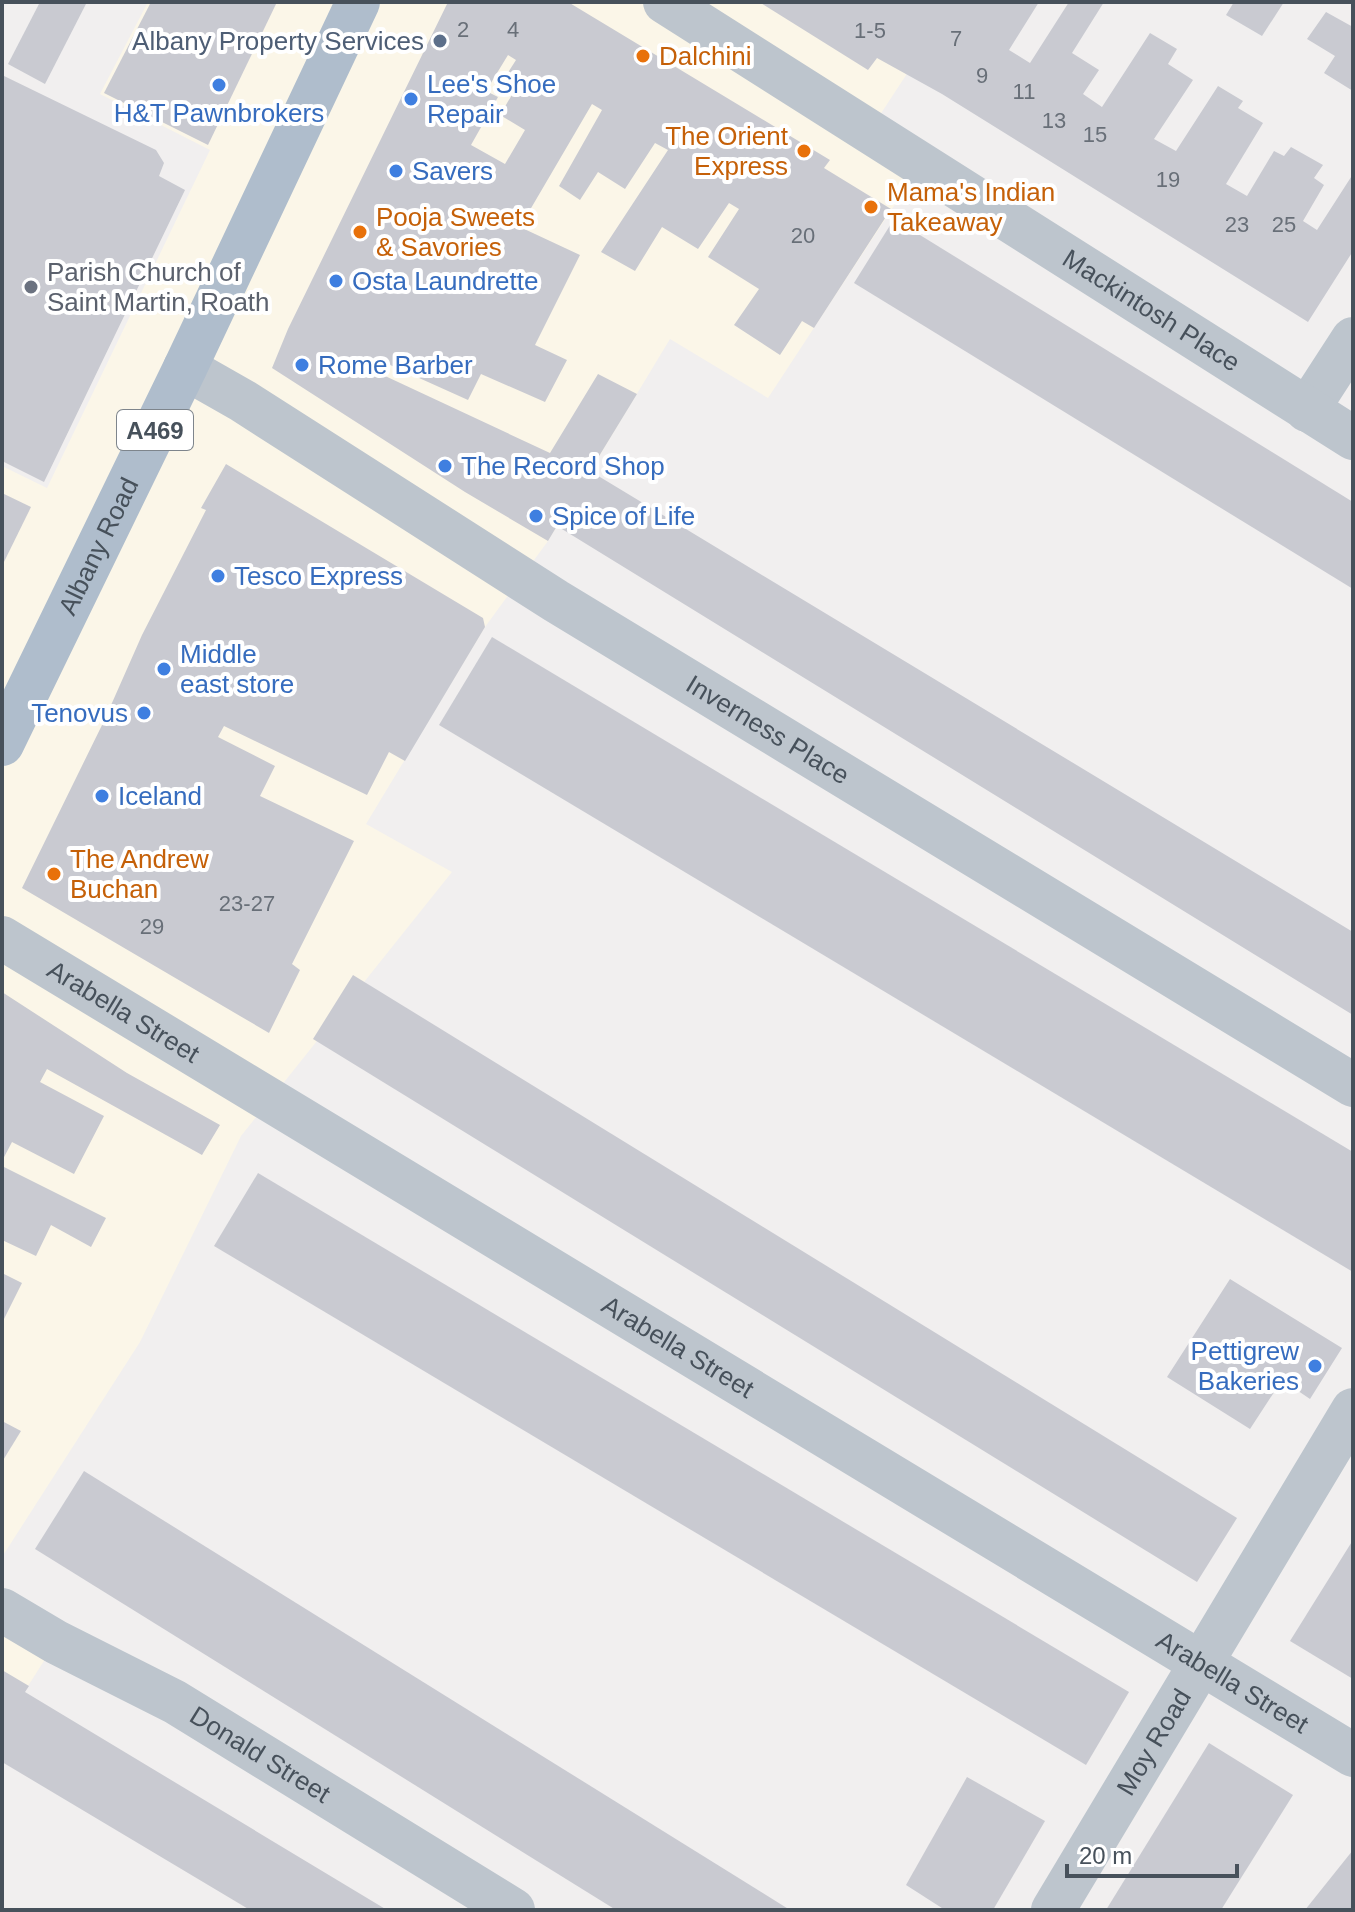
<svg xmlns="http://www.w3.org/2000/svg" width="1355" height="1912" viewBox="0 0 1355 1912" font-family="Helvetica,sans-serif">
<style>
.commercial{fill:#fbf6e8}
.building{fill:#c9cad1;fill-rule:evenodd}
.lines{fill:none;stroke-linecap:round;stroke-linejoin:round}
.minor{stroke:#bdc5cd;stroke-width:44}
.tertiary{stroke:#bdc5cd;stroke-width:44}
.primary{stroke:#afbdcc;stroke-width:44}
.service-dot{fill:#5c6f8a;stroke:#fff;stroke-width:3}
.food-dot{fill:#e8710a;stroke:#fff;stroke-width:3}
.shop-dot{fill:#3f7fe0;stroke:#fff;stroke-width:3}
.worship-dot{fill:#6b7280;stroke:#fff;stroke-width:3}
.labels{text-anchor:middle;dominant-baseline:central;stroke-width:8;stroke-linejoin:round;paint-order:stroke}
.number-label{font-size:22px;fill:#686f78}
.shield{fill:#fff;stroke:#7e858c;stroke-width:2}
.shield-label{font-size:24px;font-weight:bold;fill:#47515b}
.service-label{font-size:26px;fill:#4e5e75;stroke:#fff;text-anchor:end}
.food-label{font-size:26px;fill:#c56008;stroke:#fff;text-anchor:start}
.shop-label{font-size:26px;fill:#366cbe;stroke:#fff;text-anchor:start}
.worship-label{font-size:26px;fill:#5b616d;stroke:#fff;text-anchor:start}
.street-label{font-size:26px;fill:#47515b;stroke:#fff}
</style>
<rect width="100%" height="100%" fill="#f1efef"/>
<g class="commercial">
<path d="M 148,2 L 954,2 L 874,124 L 926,157 L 768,398 L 670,339 L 548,541 L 485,627 L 366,824 L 452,872 L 241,1136 L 140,1342 L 2,1557 L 2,466 L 47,488 L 210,150 L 100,94 Z"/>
<path d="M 2,1610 L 56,1642 L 2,1727 Z"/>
</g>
<g class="building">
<path d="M 40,2 L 87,2 L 45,84 L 8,64 Z"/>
<path d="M 151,2 L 277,2 L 208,145 L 104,93 Z"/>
<path d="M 448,2 L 568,2 L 830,160 L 824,168 L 891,209 L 814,328 L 802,321 L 780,355 L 734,325 L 759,289 L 708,257 L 739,209 L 729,203 L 698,249 L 662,227 L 635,271 L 601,252 L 668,150 L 655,143 L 625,189 L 598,172 L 580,200 L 559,186 L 602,110 L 592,104 L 520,227 L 580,255 L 535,345 L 567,360 L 545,402 L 481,374 L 468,400 L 388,364 L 383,375 L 550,453 L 598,374 L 637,394 L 590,471 L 1353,932 L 1353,1015 L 557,526 L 548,541 L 465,492 L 272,368 L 288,329 ZM 508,55 L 516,60 L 500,85 L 513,93 L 500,115 L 525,130 L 505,164 L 471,145 L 498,97 L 486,91 Z"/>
<path d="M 759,2 L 1039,2 L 1009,50 L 1030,63 L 1069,2 L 1104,2 L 1072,53 L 1099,70 L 1083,94 L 1102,107 L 1150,33 L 1177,49 L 1168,64 L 1193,80 L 1154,139 L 1176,151 L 1218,86 L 1243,101 L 1238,108 L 1263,123 L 1226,184 L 1247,196 L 1274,151 L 1284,156 L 1291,147 L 1323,165 L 1314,178 L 1324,185 L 1303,221 L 1317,230 L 1353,174 L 1353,251 L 1308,322 L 942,94 L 877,58 L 868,70 Z"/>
<path d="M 1234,2 L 1284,2 L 1262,36 L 1226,15 Z"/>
<path d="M 1326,12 L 1353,27 L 1353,91 L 1324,73 L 1335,56 L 1307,39 Z"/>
<path d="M 2,75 L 156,150 L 164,163 L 159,176 L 185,190 L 44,482 L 2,461 Z"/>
<path d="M 894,219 L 1353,502 L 1353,589 L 854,283 Z"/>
<path d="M 226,464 L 483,618 L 485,627 L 405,761 L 389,752 L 367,795 L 224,726 L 218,737 L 275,766 L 260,796 L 354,841 L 292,964 L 300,970 L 269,1033 L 22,888 L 104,721 L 142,635 L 206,510 L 201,508 Z"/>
<path d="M 2,493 L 31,507 L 2,566 Z"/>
<path d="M 492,637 L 1353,1152 L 1353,1272 L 439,725 Z"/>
<path d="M 353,975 L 1237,1518 L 1197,1582 L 313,1039 Z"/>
<path d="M 2,992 L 127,1073 L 220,1125 L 202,1155 L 47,1069 L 40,1082 L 104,1116 L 74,1174 L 12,1142 L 2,1161 Z"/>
<path d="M 2,1166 L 106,1218 L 91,1247 L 51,1225 L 36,1256 L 2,1240 Z"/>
<path d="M 258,1173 L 1129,1692 L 1086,1765 L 214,1246 Z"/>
<path d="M 2,1273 L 22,1283 L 2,1323 Z"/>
<path d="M 1230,1279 L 1342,1348 L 1310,1399 L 1282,1380 L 1250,1429 L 1167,1377 Z"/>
<path d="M 2,1421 L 21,1431 L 2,1462 Z"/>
<path d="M 84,1471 L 790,1910 L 616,1910 L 35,1549 Z"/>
<path d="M 1353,1540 L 1353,1679 L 1290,1641 Z"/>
<path d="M 2,1670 L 29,1686 L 25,1692 L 387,1910 L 250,1910 L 2,1762 Z"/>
<path d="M 1209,1743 L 1293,1795 L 1221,1910 L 1106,1910 Z"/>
<path d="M 967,1777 L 1045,1821 L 993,1910 L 945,1910 L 906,1885 Z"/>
<path d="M 1353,1850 L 1353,1910 L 1305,1910 Z"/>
</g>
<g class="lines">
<g class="minor">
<path id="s1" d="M 185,368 L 243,401 L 556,601 L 1353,1085"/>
<path d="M 1307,410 L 1353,339"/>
<path id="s2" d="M 2,938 L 1353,1755"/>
<path id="s3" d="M 2,1610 L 56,1642 L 175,1702 L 513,1910"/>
<path id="s4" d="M 1053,1910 L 1353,1410"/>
</g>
<path class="tertiary" id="s5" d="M 665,2 L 1353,438"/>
<path class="primary" id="s6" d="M 2,744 L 185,368 L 358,2"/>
</g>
<circle class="service-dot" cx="440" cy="41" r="8"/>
<g class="food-dot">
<circle cx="643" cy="56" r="8"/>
<circle cx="804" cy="151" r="8"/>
<circle cx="871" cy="207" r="8"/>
<circle cx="360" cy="232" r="8"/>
<circle cx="54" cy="874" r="8"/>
</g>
<g class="shop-dot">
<circle cx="219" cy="85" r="8"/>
<circle cx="411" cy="99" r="8"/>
<circle cx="396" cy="171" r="8"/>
<circle cx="336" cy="281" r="8"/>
<circle cx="302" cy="365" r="8"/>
<circle cx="445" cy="466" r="8"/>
<circle cx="536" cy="516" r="8"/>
<circle cx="218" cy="576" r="8"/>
<circle cx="164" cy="669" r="8"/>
<circle cx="144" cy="713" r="8"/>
<circle cx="102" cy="796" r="8"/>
<circle cx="1315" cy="1366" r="8"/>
</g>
<circle class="worship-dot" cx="31" cy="287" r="8"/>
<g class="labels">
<g class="number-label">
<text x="463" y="29">2</text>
<text x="513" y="29">4</text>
<text x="870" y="30">1-5</text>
<text x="956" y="38">7</text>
<text x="982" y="75">9</text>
<text x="1024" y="91">11</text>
<text x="1054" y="120">13</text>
<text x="1095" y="134">15</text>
<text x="1168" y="179">19</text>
<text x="1237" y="224">23</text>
<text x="1284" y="224">25</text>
<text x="803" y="235">20</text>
<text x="247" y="903">23-27</text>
<text x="152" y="926">29</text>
</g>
<rect class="shield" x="117" y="410" width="76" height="40" rx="6"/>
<g class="shield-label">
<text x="155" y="430">A469</text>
</g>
<g class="service-label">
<text x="424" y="41">Albany Property Services</text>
</g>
<g class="food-label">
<text x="659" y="56">Dalchini</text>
<text x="788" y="136" text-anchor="end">The Orient<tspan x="788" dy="30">Express</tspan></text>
<text x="887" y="192">Mama's Indian<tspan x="887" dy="30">Takeaway</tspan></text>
<text x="376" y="217">Pooja Sweets<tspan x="376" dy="30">&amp; Savories</tspan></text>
<text x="70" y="859">The Andrew<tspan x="70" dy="30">Buchan</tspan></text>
</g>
<g class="shop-label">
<text x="427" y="84">Lee's Shoe<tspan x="427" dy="30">Repair</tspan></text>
<text x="219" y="113" text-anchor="middle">H&amp;T Pawnbrokers</text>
<text x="412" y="171">Savers</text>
<text x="352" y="281">Osta Laundrette</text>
<text x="318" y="365">Rome Barber</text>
<text x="461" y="466">The Record Shop</text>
<text x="552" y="516">Spice of Life</text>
<text x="234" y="576">Tesco Express</text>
<text x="180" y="654">Middle<tspan x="180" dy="30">east store</tspan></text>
<text x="128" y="713" text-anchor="end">Tenovus</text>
<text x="118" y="796">Iceland</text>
<text x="1299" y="1351" text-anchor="end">Pettigrew<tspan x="1299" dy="30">Bakeries</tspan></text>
</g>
<g class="worship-label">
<text x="47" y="272">Parish Church of<tspan x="47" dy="30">Saint Martin, Roath</tspan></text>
</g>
<g class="street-label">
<text stroke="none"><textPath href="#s5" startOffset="576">Mackintosh Place</textPath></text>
<text stroke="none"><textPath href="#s6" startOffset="220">Albany Road</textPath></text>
<text stroke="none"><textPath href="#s1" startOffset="686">Inverness Place</textPath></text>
<text stroke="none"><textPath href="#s2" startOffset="142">Arabella Street</textPath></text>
<text stroke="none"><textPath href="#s2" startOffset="790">Arabella Street</textPath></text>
<text stroke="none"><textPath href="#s2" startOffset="1438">Arabella Street</textPath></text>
<text stroke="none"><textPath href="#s4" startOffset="196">Moy Road</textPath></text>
<text stroke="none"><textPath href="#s3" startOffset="296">Donald Street</textPath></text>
</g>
</g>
<rect width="1355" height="1912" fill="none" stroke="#47515b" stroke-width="8"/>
<path d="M1067 1864v12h170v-12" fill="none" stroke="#47515b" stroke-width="4"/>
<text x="1079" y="1864" font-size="24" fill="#47515b" stroke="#ffffff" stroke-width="6" paint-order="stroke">20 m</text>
</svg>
